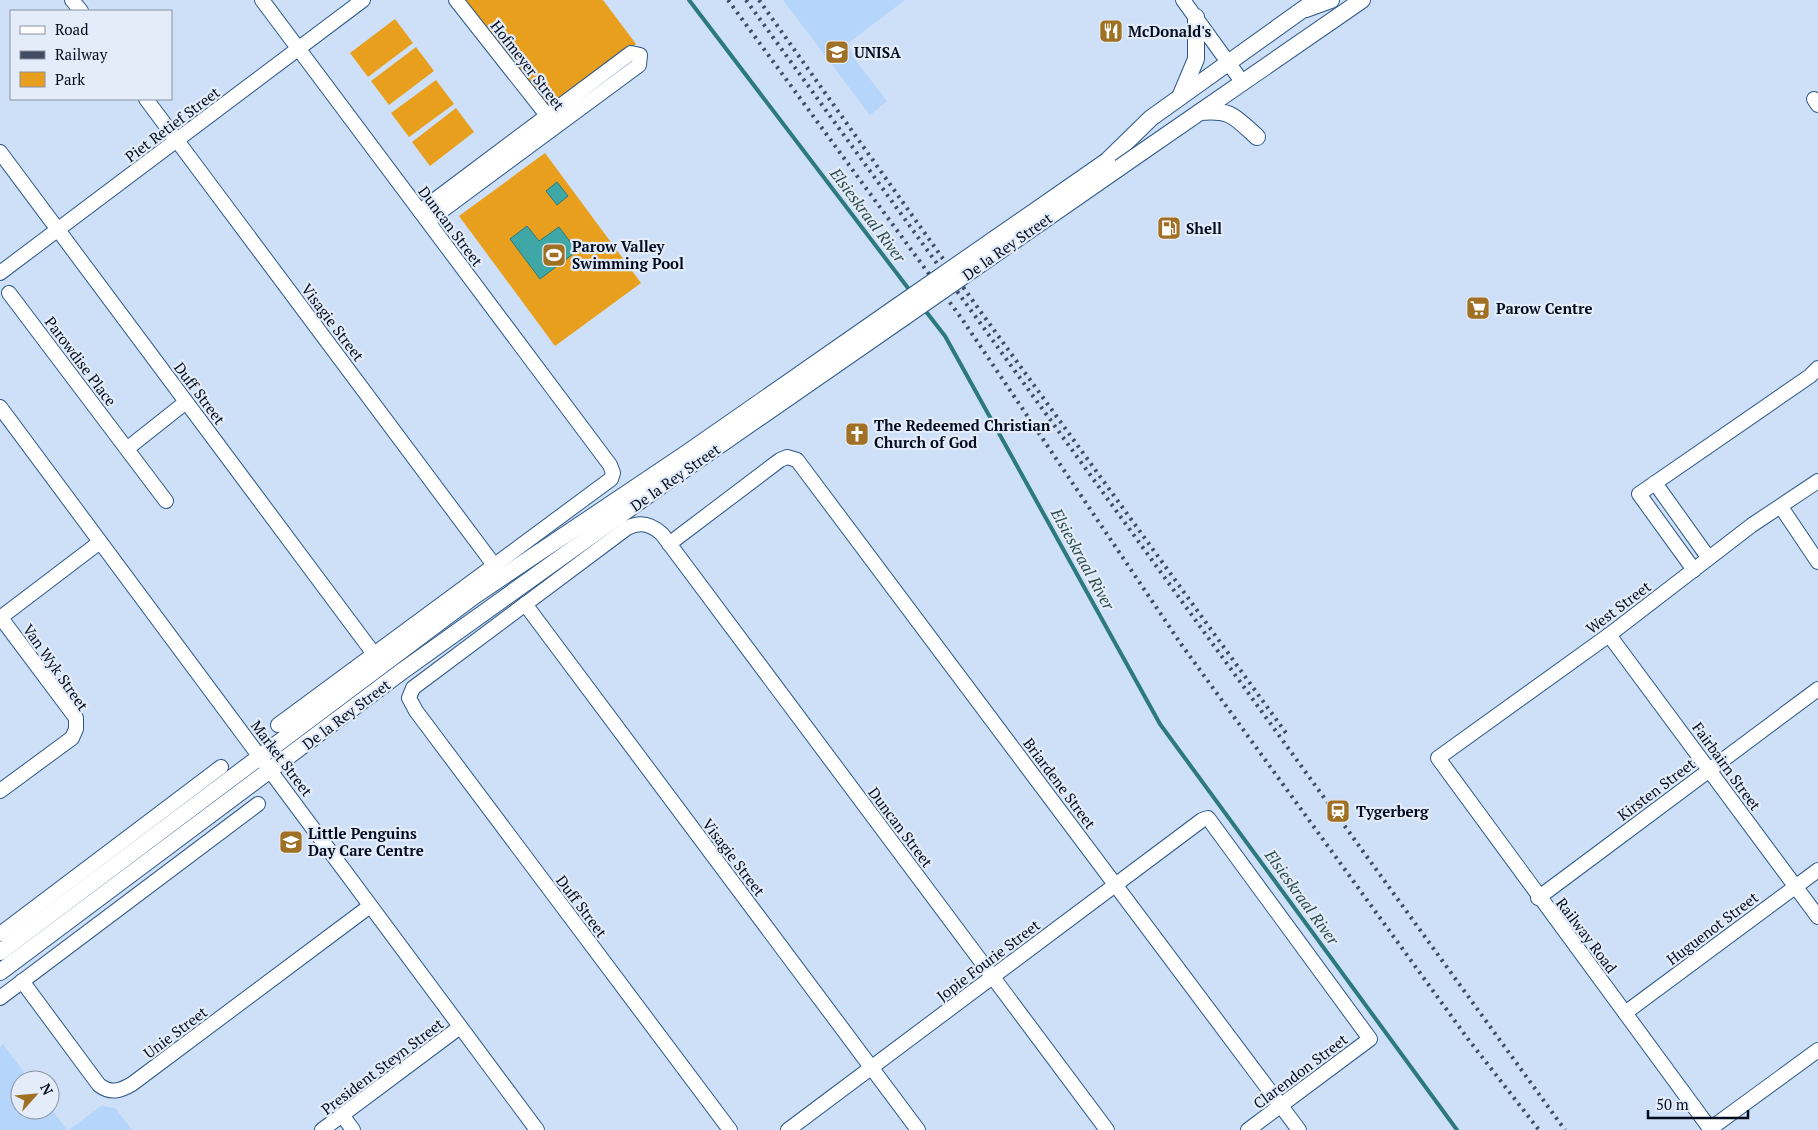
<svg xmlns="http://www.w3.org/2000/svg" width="1818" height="1130" viewBox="0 0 1818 1130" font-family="'PT Serif',serif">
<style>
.built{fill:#b6d5fb}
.green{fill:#e89f1e}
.water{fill:#3fa8a7;stroke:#2c797e}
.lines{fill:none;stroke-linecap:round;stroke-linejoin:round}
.stream{stroke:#2c797e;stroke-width:4}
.minor-casing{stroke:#2d5789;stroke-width:16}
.major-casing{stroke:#2d5789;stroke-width:18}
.minor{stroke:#fff;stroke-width:14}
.major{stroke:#fff;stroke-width:16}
.rail{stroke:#3f4c61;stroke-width:4;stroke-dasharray:2.5 5;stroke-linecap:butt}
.major-bridge-casing{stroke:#2d5789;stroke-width:18;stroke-linecap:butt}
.major-bridge{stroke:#fff;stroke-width:16}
.labels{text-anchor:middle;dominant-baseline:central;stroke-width:4.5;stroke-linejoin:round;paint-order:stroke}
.poi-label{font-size:15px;font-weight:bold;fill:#000b1e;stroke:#e3ecf8;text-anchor:start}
.street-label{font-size:15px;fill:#000b1e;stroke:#e3ecf8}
.water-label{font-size:16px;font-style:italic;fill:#2c4c4c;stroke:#e3ecf8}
</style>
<rect width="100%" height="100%" fill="#cde0f7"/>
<g class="built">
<path d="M 783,0 L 905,0 L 847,44 L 856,61 L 887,101 L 870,115 Z"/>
<path d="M 3,1044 L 30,1080 L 20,1080 L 20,1110 L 50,1110 L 50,1107 L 67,1130 L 0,1130 L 0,1047 Z"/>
<path d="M 101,1106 L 115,1108 L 132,1130 L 69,1130 Z"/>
</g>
<g class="green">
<path d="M 464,0 L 603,0 L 636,44 L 555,105 L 547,106 Z"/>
<path d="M 395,19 L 413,43 L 368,77 L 350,53 Z"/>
<path d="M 416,47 L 434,71 L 389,105 L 371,81 Z"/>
<path d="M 436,80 L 454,104 L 409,137 L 391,113 Z"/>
<path d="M 456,108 L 474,132 L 430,166 L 412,142 Z"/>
<path d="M 545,153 L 641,283 L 555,346 L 459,216 Z"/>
</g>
<g class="water">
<path d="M 557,182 L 568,196 L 557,205 L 546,191 Z"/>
<path d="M 527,226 L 539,241 L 559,227 L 577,251 L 540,279 L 510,239 Z"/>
</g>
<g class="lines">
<g class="stream">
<path d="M 689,0 L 911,292"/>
<path d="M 924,309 L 945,336 L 1160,724 L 1457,1130"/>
</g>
<g class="minor-casing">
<g id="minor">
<path d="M 72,0 L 81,11"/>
<path d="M 262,0 L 610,465 L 613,473 L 611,479 L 278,725"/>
<path d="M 456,0 L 553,123"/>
<path d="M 1183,0 L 1243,83"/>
<path d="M 146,99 L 494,565"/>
<path d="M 1814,99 L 1818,105"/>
<path d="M 0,152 L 374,654"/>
<path d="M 420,211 L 631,53 L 640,55 L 639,65 L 428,221"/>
<path d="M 0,273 L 363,0"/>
<path d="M 9,293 L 166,501"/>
<path d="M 0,407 L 537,1130"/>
<path d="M 128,448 L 186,402"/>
<path d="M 1655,483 L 1708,557"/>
<path d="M 1781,507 L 1818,562"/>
<path d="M 669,544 L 780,460 L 787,457 L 797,460 L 1299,1130"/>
<path d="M 1694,570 L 1639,494 L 1810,376 L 1818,368"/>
<path d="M 525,604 L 918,1130"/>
<path d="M 0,618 L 100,542"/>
<path d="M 1609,635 L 1818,917"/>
<path d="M 0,791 L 72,738 L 76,729 L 76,718 L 1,618"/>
<path d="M 1538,898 L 1818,689"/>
<path d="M 0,934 L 221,767"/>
<path d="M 22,981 L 99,1085 C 111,1094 120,1091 132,1084 L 370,906"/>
<path d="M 0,998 L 258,804"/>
<path d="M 1625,1013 L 1818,870"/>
<path d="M 342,1115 L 353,1130"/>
<path d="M 1710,1129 L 1818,1050"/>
<path d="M 322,1130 L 460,1027"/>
<path d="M 730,1130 L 416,711 L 409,698 L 413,688 L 627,528 C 640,521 651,524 662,534 L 1107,1130"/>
<path d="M 788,1130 L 1202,820 L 1208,818 L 1370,1039 L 1248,1130"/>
<path d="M 1711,1130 L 1438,758 L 1609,635 L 1752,525 L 1818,481"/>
</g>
</g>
<g class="major-casing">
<g id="major">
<path d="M 1306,9 L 1331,0"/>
<path d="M 1180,97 L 1196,59 L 1196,17"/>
<path d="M 1200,112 C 1231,109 1235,117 1257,137"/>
<path d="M 1142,152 L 1362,0"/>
<path d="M 1107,161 L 1151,118 L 1316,0"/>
<path d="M 0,952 L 474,596 L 687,453 L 898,306"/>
<path d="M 0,972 L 401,672 L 665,483 L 903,318"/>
</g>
</g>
<use href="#minor" class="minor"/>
<use href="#major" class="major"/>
<g class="rail">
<path d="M 728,0 L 962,319 L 1181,644 L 1468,1039 L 1539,1130"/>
<path d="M 746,0 L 1565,1130"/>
<path d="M 759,0 L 978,308 L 1286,733"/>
</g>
<g class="major-bridge-casing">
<g id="major-bridge">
<path d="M 898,306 L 1107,161"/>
<path d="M 903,318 L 1142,152"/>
</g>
</g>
<use href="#major-bridge" class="major-bridge"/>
</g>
<defs>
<g id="restaurant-square" transform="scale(1.25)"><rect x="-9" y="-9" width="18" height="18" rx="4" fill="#a07024" stroke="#e3ecf8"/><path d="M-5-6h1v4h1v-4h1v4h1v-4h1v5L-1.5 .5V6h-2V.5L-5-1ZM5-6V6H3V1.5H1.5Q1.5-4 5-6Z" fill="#fff"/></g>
<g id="university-square" transform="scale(1.25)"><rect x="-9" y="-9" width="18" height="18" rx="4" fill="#a07024" stroke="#e3ecf8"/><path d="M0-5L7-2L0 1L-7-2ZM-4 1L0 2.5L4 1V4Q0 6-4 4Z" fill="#fff"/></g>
<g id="fuel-square" transform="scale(1.25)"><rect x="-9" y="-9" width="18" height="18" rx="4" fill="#a07024" stroke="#e3ecf8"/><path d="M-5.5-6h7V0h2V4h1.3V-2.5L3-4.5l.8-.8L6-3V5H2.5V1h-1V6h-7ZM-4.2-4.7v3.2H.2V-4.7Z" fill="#fff"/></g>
<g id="stadium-square" transform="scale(1.25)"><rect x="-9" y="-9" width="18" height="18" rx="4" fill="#a07024" stroke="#e3ecf8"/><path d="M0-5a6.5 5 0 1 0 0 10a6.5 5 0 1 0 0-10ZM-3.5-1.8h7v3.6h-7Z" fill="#fff"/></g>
<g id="supermarket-square" transform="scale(1.25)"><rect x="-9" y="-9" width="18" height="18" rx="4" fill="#a07024" stroke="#e3ecf8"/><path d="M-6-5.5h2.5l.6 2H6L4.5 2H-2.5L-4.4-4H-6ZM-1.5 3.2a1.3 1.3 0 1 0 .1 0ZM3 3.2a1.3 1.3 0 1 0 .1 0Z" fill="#fff"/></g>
<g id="church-square" transform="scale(1.25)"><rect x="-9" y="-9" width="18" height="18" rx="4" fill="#a07024" stroke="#e3ecf8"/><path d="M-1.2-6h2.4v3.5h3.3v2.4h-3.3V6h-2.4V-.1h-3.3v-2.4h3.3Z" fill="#fff"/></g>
<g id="station-square" transform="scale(1.25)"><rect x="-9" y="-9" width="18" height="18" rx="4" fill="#a07024" stroke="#e3ecf8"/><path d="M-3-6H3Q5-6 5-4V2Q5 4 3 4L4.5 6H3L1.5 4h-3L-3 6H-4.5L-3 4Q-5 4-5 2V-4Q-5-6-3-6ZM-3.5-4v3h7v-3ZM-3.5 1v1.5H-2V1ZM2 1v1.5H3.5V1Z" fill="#fff"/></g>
<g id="school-square" transform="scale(1.25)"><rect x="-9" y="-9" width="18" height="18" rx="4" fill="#a07024" stroke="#e3ecf8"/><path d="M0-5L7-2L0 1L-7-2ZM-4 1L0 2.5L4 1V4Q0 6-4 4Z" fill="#fff"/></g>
</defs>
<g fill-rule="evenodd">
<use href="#restaurant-square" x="1111" y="31"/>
<use href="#university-square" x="837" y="52"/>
<use href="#fuel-square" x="1169" y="228"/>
<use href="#stadium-square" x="554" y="255"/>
<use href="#supermarket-square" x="1478" y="308"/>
<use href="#church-square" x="857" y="434"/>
<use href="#station-square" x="1338" y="811"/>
<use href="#school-square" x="291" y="842"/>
</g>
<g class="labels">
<g class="poi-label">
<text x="1128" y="31">McDonald's</text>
<text x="854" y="52">UNISA</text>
<text x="1186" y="228">Shell</text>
<text x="572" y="246">Parow Valley<tspan x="572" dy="17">Swimming Pool</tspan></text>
<text x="1496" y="308">Parow Centre</text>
<text x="874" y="425">The Redeemed Christian<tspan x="874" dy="17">Church of God</tspan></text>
<text x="1356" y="811">Tygerberg</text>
<text x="308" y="833">Little Penguins<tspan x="308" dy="17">Day Care Centre</tspan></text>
</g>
<g class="street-label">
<text transform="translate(528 65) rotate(52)">Hofmeyer Street</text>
<text transform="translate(172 124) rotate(-37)">Piet Retief Street</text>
<text transform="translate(451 226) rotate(53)">Duncan Street</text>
<text transform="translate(1007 246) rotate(-35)">De la Rey Street</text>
<text transform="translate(333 322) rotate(53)">Visagie Street</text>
<text transform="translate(81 361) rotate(53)">Parowdise Place</text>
<text transform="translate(200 393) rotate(53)">Duff Street</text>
<text transform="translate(675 477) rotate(-35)">De la Rey Street</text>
<text transform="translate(1618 607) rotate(-37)">West Street</text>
<text transform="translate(56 667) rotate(55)">Van Wyk Street</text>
<text transform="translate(346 714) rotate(-37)">De la Rey Street</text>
<text transform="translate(282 758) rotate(53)">Market Street</text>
<text transform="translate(1727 766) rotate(54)">Fairbairn Street</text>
<text transform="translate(1060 783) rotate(53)">Briardene Street</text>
<text transform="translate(1656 789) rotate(-37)">Kirsten Street</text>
<text transform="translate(901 827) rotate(53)">Duncan Street</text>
<text transform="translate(734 857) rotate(53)">Visagie Street</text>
<text transform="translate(582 906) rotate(53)">Duff Street</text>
<text transform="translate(1712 928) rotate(-37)">Huguenot Street</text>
<text transform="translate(1587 935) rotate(53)">Railway Road</text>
<text transform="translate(988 960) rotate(-37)">Jopie Fourie Street</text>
<text transform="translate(175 1032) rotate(-37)">Unie Street</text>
<text transform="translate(382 1066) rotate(-37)">President Steyn Street</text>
<text transform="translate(1300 1071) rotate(-37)">Clarendon Street</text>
</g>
<g class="water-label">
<text transform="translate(868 215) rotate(53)">Elsieskraal River</text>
<text transform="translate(1083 559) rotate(61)">Elsieskraal River</text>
<text transform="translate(1302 897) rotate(54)">Elsieskraal River</text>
</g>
</g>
<rect x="10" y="10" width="162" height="90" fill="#e3ecf8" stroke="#8892a1"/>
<rect x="20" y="26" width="25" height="8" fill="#ffffff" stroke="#8892a1"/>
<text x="55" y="35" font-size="15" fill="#000b1e">Road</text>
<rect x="20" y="51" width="25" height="8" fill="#3f4c61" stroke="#8892a1"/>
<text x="55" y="60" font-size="15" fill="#000b1e">Railway</text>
<rect x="20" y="72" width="25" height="15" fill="#e89f1e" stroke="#8892a1"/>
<text x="55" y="85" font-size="15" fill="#000b1e">Park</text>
<g transform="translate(35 1095) rotate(63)"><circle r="24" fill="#e3ecf8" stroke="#8892a1"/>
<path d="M0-4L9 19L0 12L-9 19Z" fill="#a07024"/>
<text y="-8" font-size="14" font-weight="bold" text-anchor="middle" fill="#000b1e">N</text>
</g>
<path d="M1648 1110v8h100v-8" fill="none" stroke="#000b1e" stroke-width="2.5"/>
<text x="1656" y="1110" font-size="15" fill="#000b1e" stroke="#e3ecf8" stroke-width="4" paint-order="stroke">50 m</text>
</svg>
